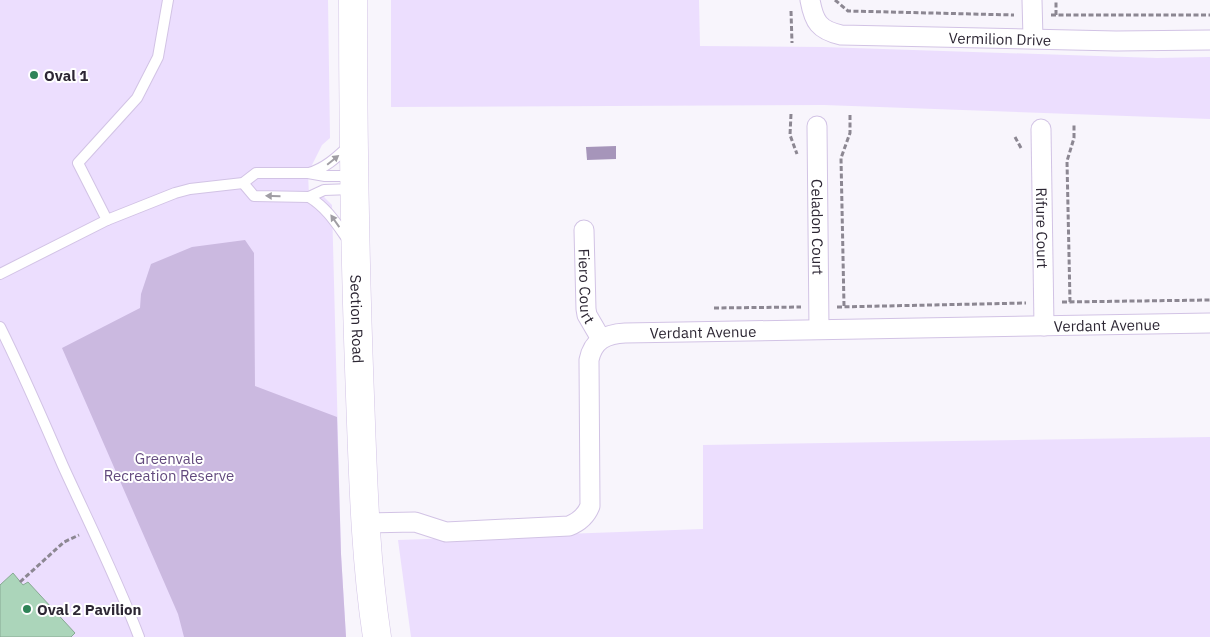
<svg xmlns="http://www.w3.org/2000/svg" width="1210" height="637" viewBox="0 0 1210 637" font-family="'IBM Plex Sans',sans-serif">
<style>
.green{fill:#ecdefe}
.forest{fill:#cbb9e0}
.water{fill:#a695ba}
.building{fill:#abd5ba;stroke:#88a994}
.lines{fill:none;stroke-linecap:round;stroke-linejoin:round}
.lane-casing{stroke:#d2c3e5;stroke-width:12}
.street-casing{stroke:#d2c3e5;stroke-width:21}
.secondary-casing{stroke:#d2c3e5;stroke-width:29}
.path{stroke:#8c8792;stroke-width:3;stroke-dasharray:5 2.5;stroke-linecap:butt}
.lane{stroke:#fff;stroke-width:10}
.street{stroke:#fff;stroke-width:19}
.secondary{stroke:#fff;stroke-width:28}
.oneway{fill:#a09ea4}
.poi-dot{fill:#2f8458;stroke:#fff;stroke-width:2}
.labels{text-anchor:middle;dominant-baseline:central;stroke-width:4;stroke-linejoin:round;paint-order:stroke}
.street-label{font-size:15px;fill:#2d2734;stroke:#fff}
.poi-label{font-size:15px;font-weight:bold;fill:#2d2734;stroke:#fff;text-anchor:start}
.park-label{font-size:15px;fill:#634a7e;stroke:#fff}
</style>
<rect width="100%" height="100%" fill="#f8f5fc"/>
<g class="green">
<path d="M 0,0 L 328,0 L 330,138 L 322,145 L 308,173 L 309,196 L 323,196 L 332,205 L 341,554 L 346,637 L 0,637 Z"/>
<path d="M 391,0 L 699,0 L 700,46 L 823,47 L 1157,58 L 1210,57 L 1210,119 L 824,105 L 391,107 Z"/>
<path d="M 1210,437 L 1210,637 L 411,637 L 398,540 L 703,529 L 703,445 Z"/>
</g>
<path class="forest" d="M 245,240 L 254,253 L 255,386 L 337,417 L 341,554 L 346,637 L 184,637 L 178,614 L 62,348 L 140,308 L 141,294 L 151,264 L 192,247 Z"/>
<path class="water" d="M 616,146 L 616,159 L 587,160 L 586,147 Z"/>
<path class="building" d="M 13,573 L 23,585 L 28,582 L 75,633 L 71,637 L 0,637 L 0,585 Z"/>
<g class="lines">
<g class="lane-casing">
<g id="lane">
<path d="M 309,173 C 326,168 338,156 350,145"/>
<path d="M 243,183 L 254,196 L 309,197 L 324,190 L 352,189"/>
<path d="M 309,197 C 327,208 336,223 348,240"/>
<path d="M 107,220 L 78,163 L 137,98 L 158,57 L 168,0"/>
<path d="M 0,274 L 107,220 L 175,193 L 190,189 L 243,183 L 256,173 L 308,173 L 325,176 L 354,176"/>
<path d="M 0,327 C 23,373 43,420 63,466 C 89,523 117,579 139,637"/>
</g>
</g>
<g class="street-casing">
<g id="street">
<path id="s1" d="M 810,0 C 814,22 819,30 841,35 L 1116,41 L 1210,40"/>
<path d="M 1032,0 L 1033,38"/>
<path id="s2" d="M 817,126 L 819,329"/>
<path id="s3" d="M 1041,129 L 1044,326"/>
<path id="s4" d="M 584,230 L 586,309 L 587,315 L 601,339"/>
<path id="s5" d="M 366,523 L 415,522 L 446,532 L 569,526 C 579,522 586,516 590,506 L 589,360 C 593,340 606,334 625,333 L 1210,323"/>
</g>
</g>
<g class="secondary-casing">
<g id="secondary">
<path id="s6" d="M 353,0 C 353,132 355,264 360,396 C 363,476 365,558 377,637"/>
</g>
</g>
<g class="path">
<path d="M 835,0 L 848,11 L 1014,15"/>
<path d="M 791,11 L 792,43"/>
<path d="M 1051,15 L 1210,15"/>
<path d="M 1056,15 L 1056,0"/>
<path d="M 791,114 L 790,135 L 797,154"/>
<path d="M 1015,137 L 1021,148"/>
<path d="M 1062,302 L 1210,300"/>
<path d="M 1070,302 L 1067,161 L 1074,138 L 1074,125"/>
<path d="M 844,306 L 841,158 L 850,133 L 850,115"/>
<path d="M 837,307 L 1026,303"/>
<path d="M 714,308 L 801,307"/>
<path d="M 20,582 L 64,542 L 79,535"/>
</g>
<use href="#lane" class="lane"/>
<use href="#street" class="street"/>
<use href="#secondary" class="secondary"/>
</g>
<defs><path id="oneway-solid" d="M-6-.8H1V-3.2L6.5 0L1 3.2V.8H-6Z" transform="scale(1.25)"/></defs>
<g class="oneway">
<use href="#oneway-solid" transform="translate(333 160) rotate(-39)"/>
<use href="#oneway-solid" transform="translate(273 196) rotate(-179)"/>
<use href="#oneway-solid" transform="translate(335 221) rotate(-125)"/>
</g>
<g class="poi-dot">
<circle cx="34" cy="75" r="5"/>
<circle cx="27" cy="609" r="5"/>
</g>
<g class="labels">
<g class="street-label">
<text stroke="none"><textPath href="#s1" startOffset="210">Vermilion Drive</textPath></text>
<text stroke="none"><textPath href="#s3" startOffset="99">Rifure Court</textPath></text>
<text stroke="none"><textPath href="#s2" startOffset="101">Celadon Court</textPath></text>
<text stroke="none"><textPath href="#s4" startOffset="56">Fiero Court</textPath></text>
<text stroke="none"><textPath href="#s6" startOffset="319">Section Road</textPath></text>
<text stroke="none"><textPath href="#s5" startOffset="912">Verdant Avenue</textPath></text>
<text stroke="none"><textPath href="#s5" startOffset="508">Verdant Avenue</textPath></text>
</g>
<g class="poi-label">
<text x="44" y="75">Oval 1</text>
<text x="37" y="609">Oval 2 Pavilion</text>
</g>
<g class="park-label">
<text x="169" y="458">Greenvale<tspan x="169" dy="17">Recreation Reserve</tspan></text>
</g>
</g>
</svg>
